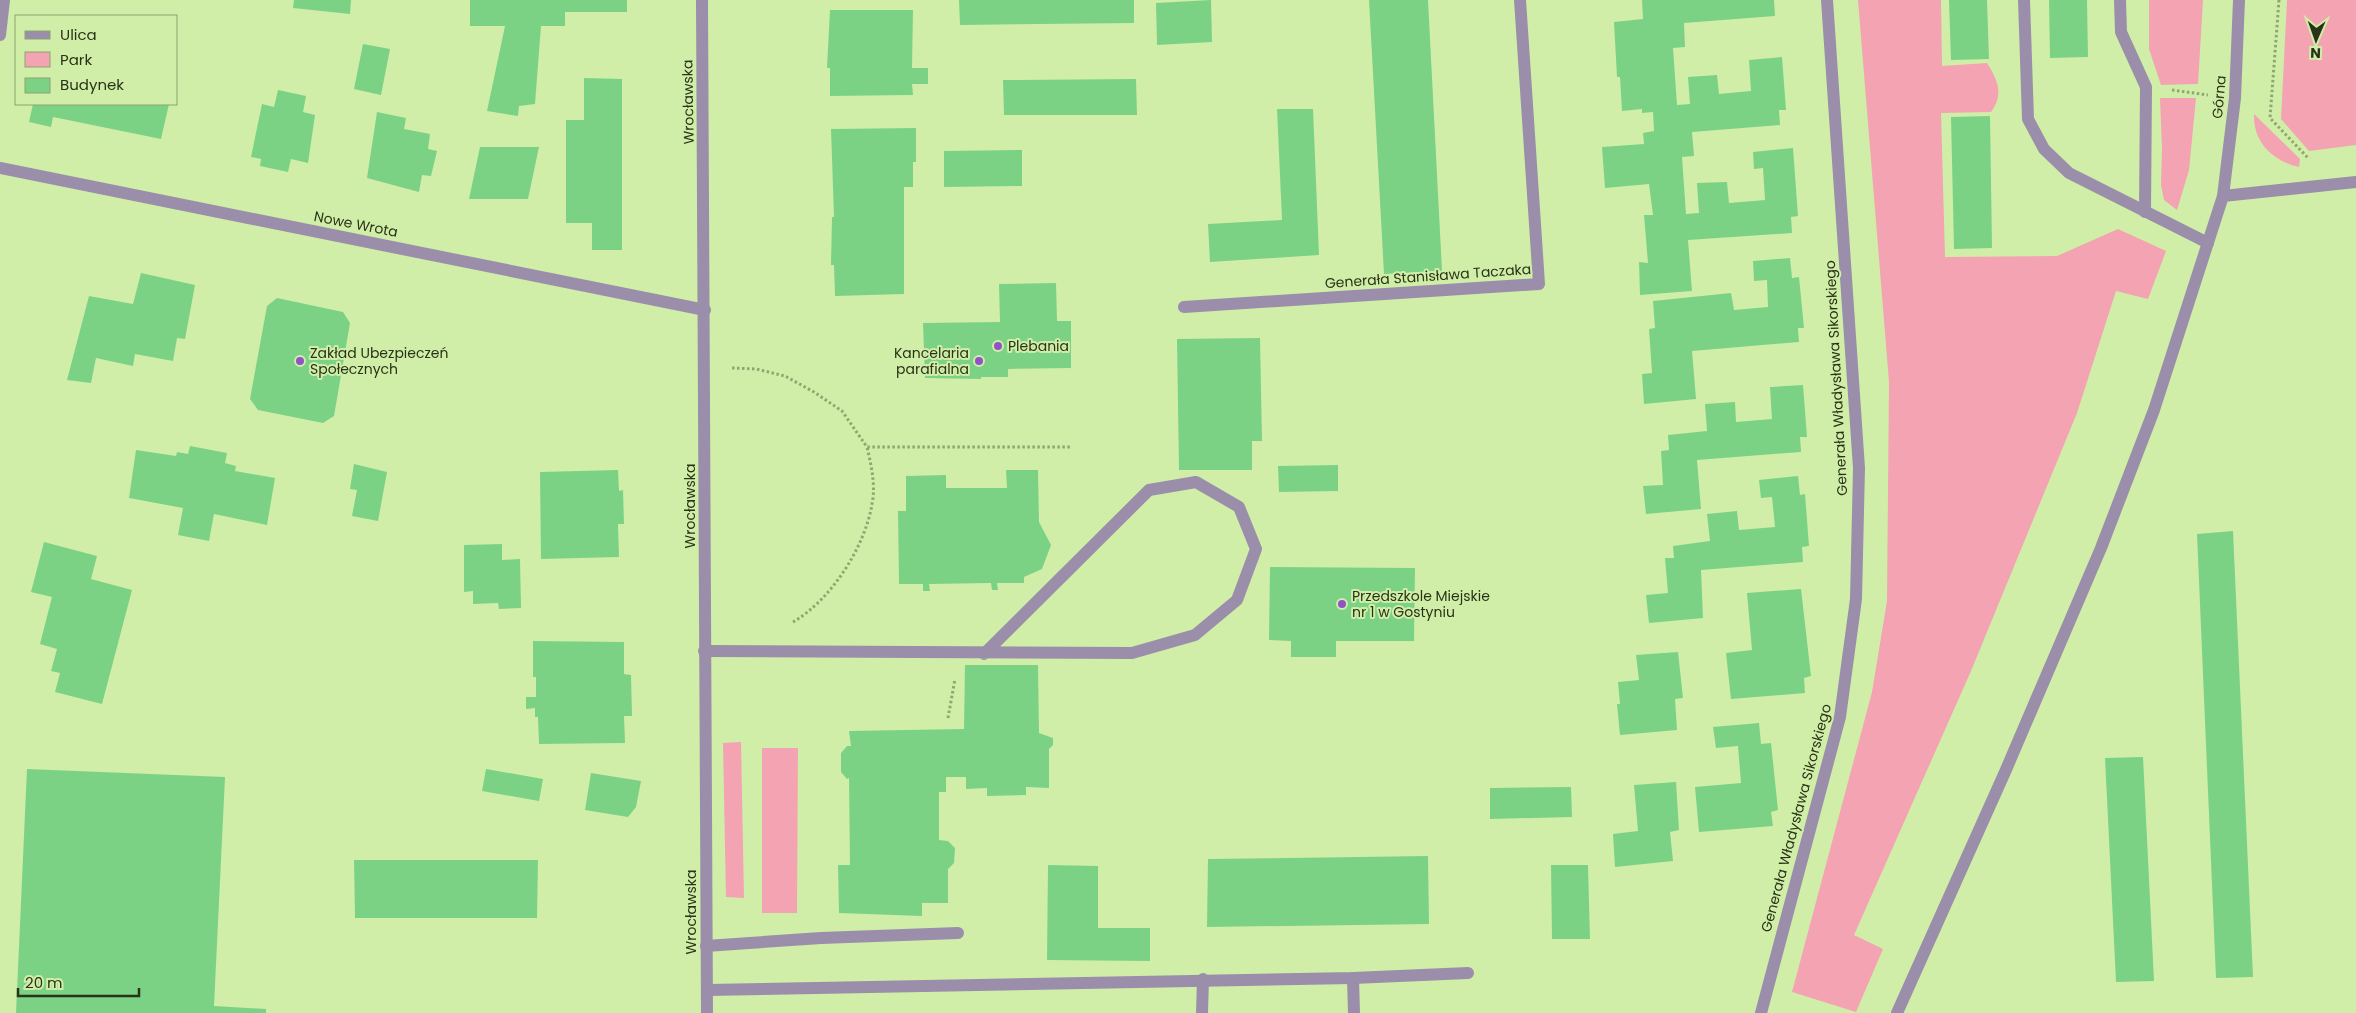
<svg xmlns="http://www.w3.org/2000/svg" width="2356" height="1013" viewBox="0 0 2356 1013" font-family="Poppins,sans-serif">
<style>
.green{fill:#f3a3b2}
.building{fill:#7bd285}
.lines{fill:none;stroke-linecap:round;stroke-linejoin:round}
.path{stroke:#90a670;stroke-width:3;stroke-dasharray:2.5 2.5;stroke-linecap:butt}
.service{stroke:#9b8eaa;stroke-width:12}
.minor{stroke:#9b8eaa;stroke-width:12}
.tertiary{stroke:#9b8eaa;stroke-width:12}
.poi-dot{fill:#9151c7;stroke:#d1eea8;stroke-width:2}
.labels{text-anchor:middle;dominant-baseline:central;stroke-width:4;stroke-linejoin:round;paint-order:stroke}
.street-label{font-size:14px;fill:#283317;stroke:#d1eea8}
.poi-label{font-size:14px;fill:#283317;stroke:#d1eea8;text-anchor:start}
</style>
<rect width="100%" height="100%" fill="#d1eea8"/>
<g class="green">
<path d="M 1858,0 L 1941,0 L 1942,66 L 1987,63 C 1998,80 2004,95 1991,112 L 1941,113 L 1945,257 L 2057,256 L 2118,229 L 2166,251 L 2148,299 L 2116,291 L 2077,413 L 1971,671 L 1854,935 L 1883,949 L 1856,1012 L 1792,992 L 1872,692 L 1887,601 L 1889,382 Z"/>
<path d="M 2149,0 L 2203,0 L 2198,84 L 2161,85 L 2149,49 Z"/>
<path d="M 2287,0 L 2356,0 L 2356,145 L 2309,151 L 2281,119 Z"/>
<path d="M 2160,98 L 2196,98 L 2189,170 L 2177,210 L 2164,200 L 2161,185 L 2162,149 Z"/>
<path d="M 2254,114 L 2300,159 L 2299,167 C 2273,161 2253,143 2254,114 Z"/>
<path d="M 741,742 L 744,898 L 726,897 L 723,743 Z"/>
<path d="M 762,748 L 798,748 L 797,913 L 762,913 Z"/>
</g>
<g class="building">
<path d="M 294,0 L 351,0 L 350,14 L 293,8 Z"/>
<path d="M 470,0 L 627,0 L 627,12 L 565,12 L 565,26 L 541,26 L 535,104 L 519,106 L 518,116 L 487,111 L 505,26 L 470,26 Z"/>
<path d="M 959,0 L 1134,0 L 1134,23 L 960,25 Z"/>
<path d="M 1211,0 L 1212,42 L 1157,45 L 1156,3 Z"/>
<path d="M 1369,0 L 1428,0 L 1442,271 L 1384,274 Z"/>
<path d="M 1642,0 L 1774,0 L 1775,16 L 1684,23 L 1685,47 L 1673,48 L 1677,105 L 1690,104 L 1688,77 L 1717,75 L 1719,94 L 1751,91 L 1749,60 L 1782,57 L 1786,110 L 1779,110 L 1780,125 L 1692,132 L 1694,156 L 1682,157 L 1686,214 L 1699,213 L 1697,183 L 1727,182 L 1729,203 L 1765,200 L 1763,168 L 1754,169 L 1753,152 L 1793,148 L 1798,216 L 1791,217 L 1792,233 L 1688,240 L 1692,291 L 1640,295 L 1639,262 L 1648,263 L 1644,215 L 1653,215 L 1649,184 L 1605,188 L 1602,147 L 1644,144 L 1643,133 L 1654,131 L 1653,112 L 1642,113 L 1642,109 L 1622,111 L 1620,77 L 1617,77 L 1614,22 L 1643,19 Z"/>
<path d="M 1949,0 L 1987,0 L 1989,59 L 1951,60 Z"/>
<path d="M 2049,0 L 2087,0 L 2088,57 L 2050,58 Z"/>
<path d="M 830,10 L 913,10 L 912,68 L 928,68 L 928,84 L 912,84 L 913,95 L 830,96 L 830,68 L 827,68 Z"/>
<path d="M 363,44 L 390,49 L 381,95 L 354,89 Z"/>
<path d="M 584,78 L 622,79 L 622,250 L 592,250 L 592,223 L 566,223 L 566,120 L 584,120 Z"/>
<path d="M 1136,79 L 1137,115 L 1004,115 L 1003,80 Z"/>
<path d="M 278,90 L 306,96 L 303,112 L 315,115 L 308,163 L 291,159 L 288,172 L 260,166 L 261,159 L 251,157 L 262,104 L 274,107 Z"/>
<path d="M 33,104 L 169,104 L 161,139 L 53,117 L 51,127 L 29,122 Z"/>
<path d="M 1277,109 L 1313,109 L 1319,255 L 1210,262 L 1208,224 L 1282,220 Z"/>
<path d="M 377,112 L 406,118 L 404,129 L 430,134 L 428,149 L 437,151 L 431,176 L 422,175 L 419,192 L 367,178 Z"/>
<path d="M 1990,116 L 1992,248 L 1954,249 L 1951,117 Z"/>
<path d="M 916,128 L 916,162 L 913,162 L 913,187 L 904,187 L 904,294 L 835,296 L 834,265 L 831,265 L 832,217 L 834,217 L 831,129 Z"/>
<path d="M 480,147 L 539,147 L 528,199 L 469,199 Z"/>
<path d="M 1022,150 L 1022,186 L 944,187 L 944,151 Z"/>
<path d="M 1790,258 L 1792,278 L 1799,277 L 1804,328 L 1798,328 L 1799,342 L 1692,351 L 1696,399 L 1644,404 L 1642,374 L 1652,373 L 1649,329 L 1655,328 L 1653,301 L 1731,293 L 1734,310 L 1768,307 L 1767,280 L 1754,281 L 1753,261 Z"/>
<path d="M 141,273 L 195,285 L 185,339 L 177,338 L 173,361 L 135,354 L 133,366 L 96,358 L 91,383 L 67,380 L 89,296 L 133,304 Z"/>
<path d="M 1056,283 L 1057,321 L 1071,321 L 1071,368 L 1008,369 L 1008,377 L 981,377 L 981,379 L 925,378 L 923,323 L 1000,322 L 999,284 Z"/>
<path d="M 277,298 L 343,312 L 350,323 L 334,416 L 323,423 L 258,410 L 250,399 L 267,306 Z"/>
<path d="M 1260,338 L 1262,441 L 1252,441 L 1252,470 L 1179,470 L 1177,339 Z"/>
<path d="M 1803,385 L 1807,437 L 1800,437 L 1801,452 L 1697,460 L 1701,509 L 1646,514 L 1643,486 L 1663,485 L 1661,451 L 1669,450 L 1668,435 L 1707,431 L 1705,404 L 1735,402 L 1736,422 L 1772,419 L 1770,387 Z"/>
<path d="M 190,446 L 227,453 L 225,463 L 236,466 L 235,471 L 275,478 L 267,525 L 214,514 L 209,541 L 178,535 L 183,508 L 129,498 L 136,450 L 176,456 L 177,452 L 188,454 Z"/>
<path d="M 354,464 L 387,472 L 378,521 L 352,516 L 357,490 L 350,489 Z"/>
<path d="M 1338,465 L 1338,491 L 1279,492 L 1278,466 Z"/>
<path d="M 618,470 L 619,491 L 623,490 L 624,524 L 618,524 L 619,557 L 541,559 L 540,472 Z"/>
<path d="M 1006,470 L 1038,470 L 1039,522 L 1051,545 L 1042,569 L 1024,577 L 1024,583 L 997,583 L 998,590 L 992,590 L 991,583 L 929,584 L 930,591 L 923,591 L 923,584 L 899,584 L 898,511 L 906,511 L 906,476 L 946,475 L 946,488 L 1007,488 Z"/>
<path d="M 1798,476 L 1800,495 L 1805,494 L 1809,546 L 1802,547 L 1803,562 L 1701,570 L 1703,618 L 1649,623 L 1646,595 L 1668,593 L 1665,558 L 1674,558 L 1673,546 L 1710,541 L 1707,514 L 1737,511 L 1739,530 L 1775,527 L 1772,497 L 1761,498 L 1759,480 Z"/>
<path d="M 2233,531 L 2253,977 L 2216,978 L 2197,534 Z"/>
<path d="M 44,542 L 97,556 L 91,579 L 132,590 L 102,704 L 55,692 L 60,673 L 51,671 L 57,649 L 40,644 L 52,597 L 31,592 Z"/>
<path d="M 502,544 L 502,560 L 520,559 L 521,608 L 499,609 L 498,603 L 473,604 L 473,591 L 464,592 L 464,545 Z"/>
<path d="M 1270,567 L 1415,568 L 1414,641 L 1336,641 L 1336,657 L 1291,657 L 1291,641 L 1269,640 Z"/>
<path d="M 1801,589 L 1811,676 L 1804,678 L 1805,693 L 1731,699 L 1726,653 L 1752,650 L 1747,593 Z"/>
<path d="M 533,641 L 624,642 L 624,674 L 631,675 L 632,716 L 624,716 L 625,743 L 539,744 L 538,717 L 535,717 L 535,708 L 526,709 L 526,697 L 536,697 L 536,677 L 533,677 Z"/>
<path d="M 1678,652 L 1683,698 L 1675,699 L 1677,730 L 1620,735 L 1617,704 L 1620,704 L 1618,682 L 1639,680 L 1636,655 Z"/>
<path d="M 965,665 L 1038,665 L 1039,733 L 1053,738 L 1053,745 L 1049,749 L 1049,788 L 1026,787 L 1026,795 L 987,796 L 987,788 L 966,789 L 966,777 L 946,777 L 946,792 L 939,792 L 939,840 L 948,841 L 955,848 L 954,863 L 948,869 L 948,903 L 922,903 L 922,916 L 839,913 L 838,865 L 850,865 L 849,778 L 847,779 L 841,772 L 841,753 L 847,746 L 851,746 L 849,731 L 964,729 Z"/>
<path d="M 1759,723 L 1761,744 L 1771,743 L 1778,810 L 1771,812 L 1773,826 L 1699,832 L 1695,787 L 1741,783 L 1738,746 L 1716,748 L 1713,727 Z"/>
<path d="M 2143,757 L 2154,981 L 2116,982 L 2105,758 Z"/>
<path d="M 27,769 L 225,777 L 214,1006 L 266,1009 L 266,1013 L 16,1013 Z"/>
<path d="M 486,769 L 543,779 L 539,801 L 482,791 Z"/>
<path d="M 591,773 L 641,781 L 636,807 L 628,817 L 585,810 Z"/>
<path d="M 1676,782 L 1679,830 L 1670,832 L 1673,861 L 1615,867 L 1613,834 L 1638,831 L 1634,785 Z"/>
<path d="M 1571,787 L 1572,817 L 1490,819 L 1490,788 Z"/>
<path d="M 1428,856 L 1429,924 L 1207,927 L 1208,859 Z"/>
<path d="M 354,860 L 538,860 L 537,918 L 355,918 Z"/>
<path d="M 1048,865 L 1098,866 L 1098,928 L 1150,928 L 1150,961 L 1047,960 Z"/>
<path d="M 1551,865 L 1588,865 L 1590,939 L 1552,939 Z"/>
</g>
<g class="lines">
<g class="path">
<path d="M 2279,0 L 2270,118 L 2309,159"/>
<path d="M 2172,90 L 2208,95"/>
<path d="M 732,368 L 756,369 L 785,376 L 814,392 L 842,411 L 867,447 L 1072,447"/>
<path d="M 793,622 C 831,600 865,547 872,504 C 876,486 871,464 867,447"/>
<path d="M 948,718 L 955,679"/>
</g>
<g class="service">
<path d="M 2024,0 L 2028,119 L 2044,149 L 2069,173 L 2208,243"/>
<path d="M 2120,0 L 2121,32 L 2146,87 L 2145,212"/>
<path d="M 0,35 L 4,0"/>
<path d="M 704,651 L 1132,653 L 1195,635 L 1237,600 L 1256,549 L 1239,507 L 1196,482 L 1149,490 L 984,654"/>
<path d="M 706,946 L 821,938 L 958,933"/>
<path d="M 1353,978 L 1354,1013"/>
<path d="M 707,990 L 1353,978 L 1468,973"/>
<path d="M 1202,1013 L 1203,979"/>
</g>
<g class="minor">
<path d="M 0,168 L 705,310"/>
<path d="M 2223,196 L 2356,182"/>
<path d="M 1184,307 L 1539,284 L 1520,0"/>
<path d="M 1761,1013 L 1840,717 L 1856,599 L 1859,468 L 1827,0"/>
<path d="M 1897,1013 L 2005,772 L 2101,548 L 2154,410 L 2223,196 L 2235,98 L 2239,0"/>
</g>
<path class="tertiary" d="M 702,0 L 707,1013"/>
</g>
<g class="poi-dot">
<circle cx="998" cy="346" r="5"/>
<circle cx="300" cy="361" r="5"/>
<circle cx="979" cy="361" r="5"/>
<circle cx="1342" cy="604" r="5"/>
</g>
<g class="labels">
<g class="street-label">
<text transform="translate(2219 97) rotate(-85)">Górna</text>
<text transform="translate(688 102) rotate(-91)">Wrocławska</text>
<text transform="translate(356 224) rotate(11)">Nowe Wrota</text>
<text transform="translate(1428 276) rotate(-4)">Generała Stanisława Taczaka</text>
<text transform="translate(1836 378) rotate(-93)">Generała Władysława Sikorskiego</text>
<text transform="translate(690 506) rotate(-90)">Wrocławska</text>
<text transform="translate(1796 818) rotate(-75)">Generała Władysława Sikorskiego</text>
<text transform="translate(691 912) rotate(-90)">Wrocławska</text>
</g>
<g class="poi-label">
<text x="1008" y="346">Plebania</text>
<text x="310" y="353">Zakład Ubezpieczeń<tspan x="310" dy="16">Społecznych</tspan></text>
<text x="969" y="353" text-anchor="end">Kancelaria<tspan x="969" dy="16">parafialna</tspan></text>
<text x="1352" y="596">Przedszkole Miejskie<tspan x="1352" dy="16">nr 1 w Gostyniu</tspan></text>
</g>
</g>
<rect x="15" y="15" width="162" height="90" fill="#d1eea8" stroke="#8da36e"/>
<rect x="25" y="31" width="25" height="8" fill="#9b8eaa" stroke="#8da36e"/>
<text x="60" y="40" font-size="15" fill="#283317">Ulica</text>
<rect x="25" y="52" width="25" height="15" fill="#f3a3b2" stroke="#8da36e"/>
<text x="60" y="65" font-size="15" fill="#283317">Park</text>
<rect x="25" y="78" width="25" height="15" fill="#7bd285" stroke="#8da36e"/>
<text x="60" y="90" font-size="15" fill="#283317">Budynek</text>
<g transform="translate(2316 40) rotate(182)" stroke="#d1eea8" stroke-width="4" paint-order="stroke">
<path d="M0-4L9 19L0 12L-9 19Z" fill="#283317"/>
<text y="-8" font-size="14" font-weight="bold" text-anchor="middle" fill="#283317">N</text>
</g>
<path d="M18 988v8h121v-8" fill="none" stroke="#283317" stroke-width="2.5"/>
<text x="25" y="988" font-size="15" fill="#283317" stroke="#d1eea8" stroke-width="4" paint-order="stroke">20 m</text>
</svg>
